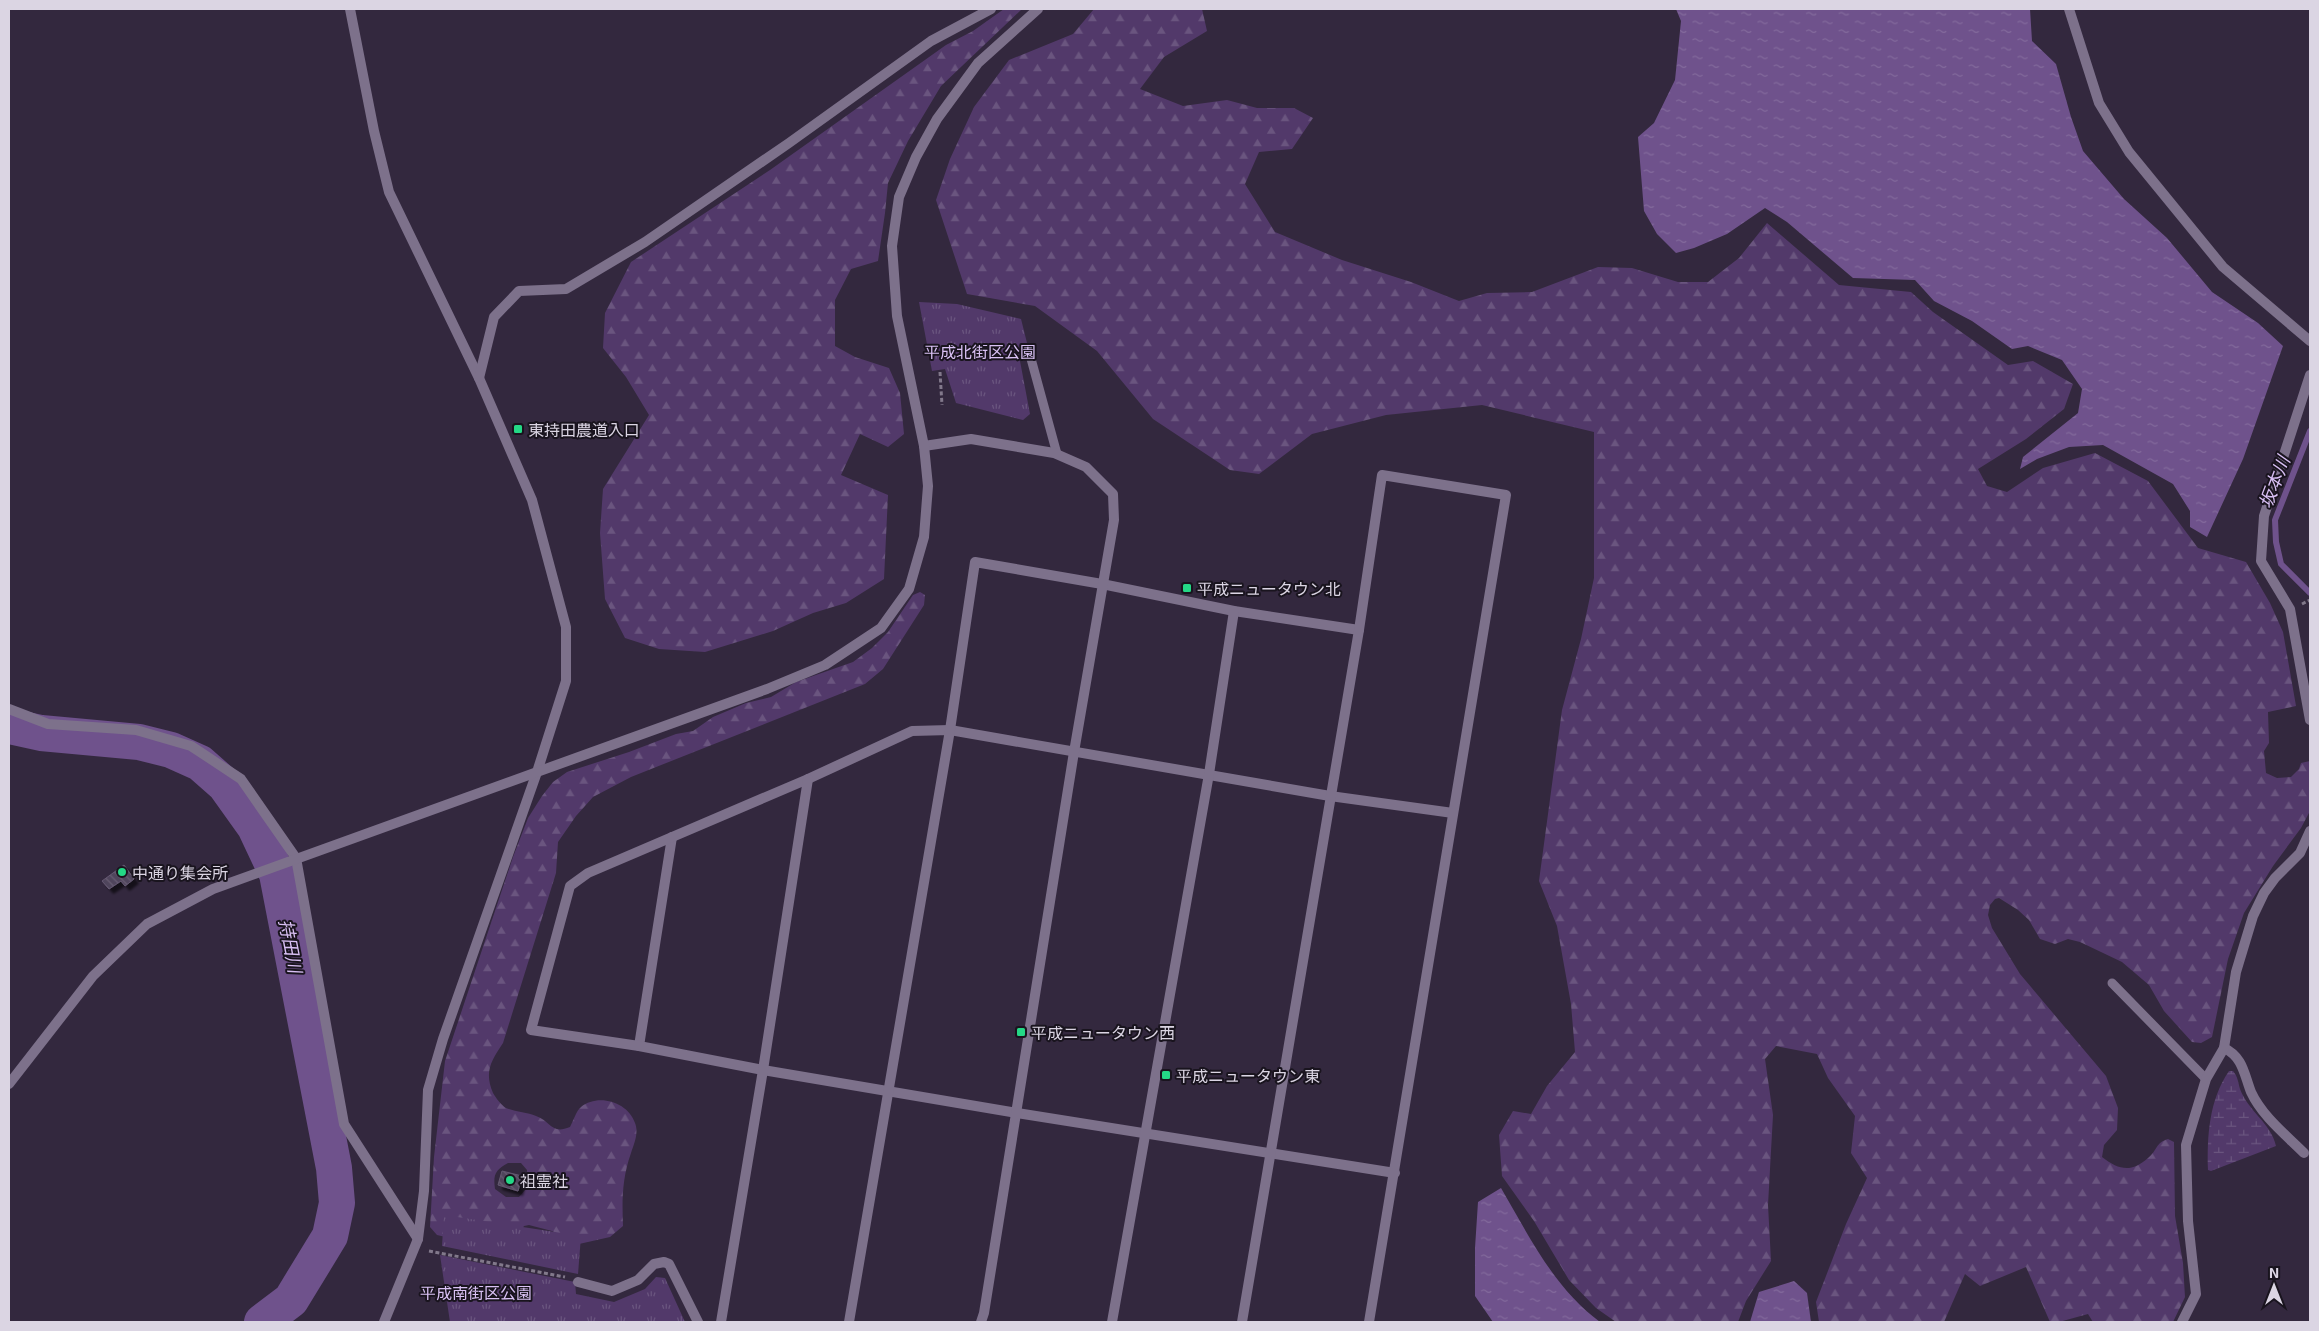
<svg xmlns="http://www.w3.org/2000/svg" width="2319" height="1331" viewBox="0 0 2319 1331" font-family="'Exo 2','Noto Sans JP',sans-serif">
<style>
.forest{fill:url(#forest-firs);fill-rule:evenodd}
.wetland{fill:url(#wetland-marsh)}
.park{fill:url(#park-tufts)}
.water{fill:url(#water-ripples)}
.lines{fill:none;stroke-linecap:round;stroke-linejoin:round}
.stream{stroke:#6f528c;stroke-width:6}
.river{stroke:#6f528c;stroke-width:36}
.building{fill:url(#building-back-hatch);stroke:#655972;filter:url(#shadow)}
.path{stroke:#82798b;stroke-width:3;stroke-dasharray:4 2.5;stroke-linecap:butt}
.service{stroke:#7d718b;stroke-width:9}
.minor{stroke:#7d718b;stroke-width:10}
.tertiary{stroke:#7d718b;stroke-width:10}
.poi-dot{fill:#24d886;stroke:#19141e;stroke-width:2}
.labels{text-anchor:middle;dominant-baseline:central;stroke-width:4;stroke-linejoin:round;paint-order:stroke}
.park-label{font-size:16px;fill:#d9c1f4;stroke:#19141e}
.poi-label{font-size:16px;fill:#dbd5e3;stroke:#19141e;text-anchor:start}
.water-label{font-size:18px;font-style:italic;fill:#d8bff3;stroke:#19141e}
</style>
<defs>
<pattern id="forest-firs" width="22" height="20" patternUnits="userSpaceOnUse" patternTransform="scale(1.25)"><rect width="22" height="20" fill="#52396a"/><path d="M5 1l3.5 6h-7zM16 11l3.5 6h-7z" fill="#6a557f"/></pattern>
<pattern id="wetland-marsh" width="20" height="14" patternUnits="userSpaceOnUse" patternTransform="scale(1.25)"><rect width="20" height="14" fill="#52396a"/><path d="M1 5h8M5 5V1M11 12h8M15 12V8" fill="none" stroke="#6a557f"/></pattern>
<pattern id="park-tufts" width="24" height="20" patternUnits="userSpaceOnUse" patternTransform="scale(1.25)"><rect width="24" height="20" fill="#52396a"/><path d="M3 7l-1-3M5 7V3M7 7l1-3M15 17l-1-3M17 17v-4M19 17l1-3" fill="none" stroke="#6a557f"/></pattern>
<pattern id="water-ripples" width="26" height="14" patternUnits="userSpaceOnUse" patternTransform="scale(1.25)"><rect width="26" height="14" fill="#6f528c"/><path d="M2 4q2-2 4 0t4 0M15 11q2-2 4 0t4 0" fill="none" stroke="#836a9c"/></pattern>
<pattern id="building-back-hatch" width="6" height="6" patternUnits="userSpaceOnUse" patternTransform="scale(1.25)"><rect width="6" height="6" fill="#4f445c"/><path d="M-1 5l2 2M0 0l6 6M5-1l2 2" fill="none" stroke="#685e73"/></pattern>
<filter id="shadow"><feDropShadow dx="4.5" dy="4.5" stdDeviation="1" flood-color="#0009"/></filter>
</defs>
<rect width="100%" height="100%" fill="#33283e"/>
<g class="forest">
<path d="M 1004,9 L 1022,9 L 941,86 L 908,141 L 888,183 L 885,213 L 878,261 L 851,269 L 835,300 L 835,346 L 855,357 L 889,368 L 900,393 L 904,434 L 888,447 L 860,434 L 841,475 L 888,495 L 884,579 L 846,603 L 813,613 L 773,631 L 705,652 L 659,649 L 625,638 L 605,599 L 600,533 L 603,489 L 649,415 L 626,377 L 603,348 L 605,313 L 631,262 L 770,170 L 946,45 L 973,31 Z"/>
<path d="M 1094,9 L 1202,9 L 1207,31 L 1164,57 L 1140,89 L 1183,106 L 1227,100 L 1257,108 L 1294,108 L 1313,118 L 1292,149 L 1259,152 L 1245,184 L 1275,232 L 1342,260 L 1411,282 L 1459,301 L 1487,293 L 1532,292 L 1598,267 L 1632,268 L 1678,282 L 1708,282 L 1739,258 L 1767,223 L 1839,285 L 1911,292 L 1933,312 L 2008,365 L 2033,361 L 2073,384 L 2064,409 L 2026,439 L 1978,469 L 1987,486 L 2007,492 L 2043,468 L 2095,453 L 2148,481 L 2198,548 L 2246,562 L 2270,603 L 2283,632 L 2296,706 L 2268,712 L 2269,743 L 2264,751 L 2266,773 L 2277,778 L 2291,777 L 2299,769 L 2301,763 L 2310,761 L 2310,811 L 2301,828 L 2273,866 L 2244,913 L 2228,959 L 2212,1037 L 2201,1043 L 2192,1042 L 2164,1011 L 2149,985 L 2122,962 L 2080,942 L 2068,939 L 2055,944 L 2040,939 L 2029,920 L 2018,910 L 1999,898 L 1995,899 L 1990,905 L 1988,915 L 1992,928 L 2020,974 L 2106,1076 L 2118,1108 L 2117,1130 L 2104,1145 L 2102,1157 C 2119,1170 2131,1173 2148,1158 C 2158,1150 2155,1143 2168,1139 L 2174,1142 L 2175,1216 L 2183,1263 L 2185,1297 L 2173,1322 L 2093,1322 L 2088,1314 L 2059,1322 L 2050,1322 L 2026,1267 L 1980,1286 L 1965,1274 L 1944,1322 L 1819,1322 L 1816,1302 L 1846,1224 L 1867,1178 L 1851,1153 L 1855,1116 L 1828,1078 L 1817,1054 L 1776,1046 L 1765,1059 L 1773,1115 L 1768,1205 L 1771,1261 L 1746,1301 L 1738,1322 L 1616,1322 L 1596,1308 L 1569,1280 L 1534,1221 L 1502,1176 L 1499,1135 L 1513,1111 L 1531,1114 L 1547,1086 L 1575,1052 L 1571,1004 L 1557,926 L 1539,881 L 1562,710 L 1581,639 L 1594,578 L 1594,432 L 1482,405 L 1386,415 L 1312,434 L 1259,474 L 1230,470 L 1153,419 L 1097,351 L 1035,306 L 967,294 L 936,200 L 950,159 L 974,107 L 1009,60 L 1073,34 Z"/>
<path d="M 920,592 L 925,595 L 924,605 L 883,669 L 865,684 L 631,777 L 593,797 L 576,816 L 558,842 L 556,873 L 503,1043 C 491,1061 484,1072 493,1093 C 496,1098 501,1105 506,1108 C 515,1112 527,1112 536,1116 C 551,1121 551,1135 570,1127 C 573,1122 576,1111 581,1107 C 598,1093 628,1102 635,1123 C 639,1133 634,1144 631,1153 C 622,1178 622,1201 623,1226 L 610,1237 L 579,1244 L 552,1231 L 529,1225 L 524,1226 L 518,1235 L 450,1238 L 437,1235 L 430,1227 L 434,1157 L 445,1061 L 513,857 L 528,818 L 542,796 L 553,782 L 567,772 L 629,752 L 676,734 L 693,731 L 713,717 L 746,703 L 771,697 L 796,682 L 853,662 L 872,648 L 888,632 L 913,595 ZM 508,1163 L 521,1163 L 527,1170 L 526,1189 L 519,1197 L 506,1197 L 495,1189 C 493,1175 495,1170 508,1163 Z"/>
</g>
<path class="wetland" d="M 2229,1071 L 2233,1071 C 2238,1077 2238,1082 2240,1089 C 2248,1111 2271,1123 2276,1146 L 2211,1171 L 2208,1170 C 2207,1136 2209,1100 2229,1071 Z"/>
<g class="park">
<path d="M 919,302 L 957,304 L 1021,319 L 1030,355 L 1019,355 L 1020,361 L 1030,414 L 1023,420 L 956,403 L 945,369 L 932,371 Z"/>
<path d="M 444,1215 L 581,1236 L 578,1274 L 442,1246 Z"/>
<path d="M 440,1255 L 575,1282 L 576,1294 L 614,1302 L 645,1289 L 656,1277 L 665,1278 L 685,1322 L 450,1322 Z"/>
</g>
<g class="water">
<path d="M 1676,9 L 2030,9 L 2032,41 L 2056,64 L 2071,117 L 2083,151 L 2124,199 L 2167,238 L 2212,292 L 2258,323 L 2283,346 L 2243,459 L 2207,537 L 2190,527 L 2190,511 L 2173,484 L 2103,445 L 2069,447 L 2037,459 L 2020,469 L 2023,457 L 2078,413 L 2082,389 L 2062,360 L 2028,346 L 2012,349 L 1972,321 L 1934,301 L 1915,280 L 1853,278 L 1787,222 L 1765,208 L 1727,234 L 1694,248 L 1676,253 L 1657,234 L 1644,211 L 1638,137 L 1654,123 L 1675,80 L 1681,21 Z"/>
<path d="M 1501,1188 C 1529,1236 1554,1288 1600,1322 L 1493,1322 L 1475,1296 L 1475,1248 L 1478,1202 Z"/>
<path d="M 1794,1281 L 1807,1293 L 1811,1322 L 1750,1322 L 1759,1292 Z"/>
</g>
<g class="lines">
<path class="stream" d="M 2310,431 L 2275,520 L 2276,542 L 2281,564 L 2310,593"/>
<path class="river" d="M 9,726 L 41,733 L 139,742 L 171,750 L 200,763 L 225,785 L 255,827 L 277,874 L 334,1168 L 337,1203 L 330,1236 L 291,1300 L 262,1322"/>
</g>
<g class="building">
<path d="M 124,865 L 134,879 L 125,886 L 121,881 L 109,889 L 102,881 Z"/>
<path d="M 502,1171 L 522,1176 L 518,1191 L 498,1185 Z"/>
</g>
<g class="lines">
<g class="path">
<path d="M 940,372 L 942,405"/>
<path d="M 2302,604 L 2310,600"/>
<path d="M 429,1251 L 565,1277"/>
</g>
<g class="service">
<path d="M 1030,355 L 1057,454"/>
<path d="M 2112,983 L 2206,1079"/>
</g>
<g class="minor">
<path d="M 350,9 L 374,131 L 389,192 L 479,378 L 532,500 L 566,627 L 566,681 L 537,772 L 443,1039 L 428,1090 L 424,1191 L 418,1239 L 384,1322"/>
<path d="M 2069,9 L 2099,103 L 2129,152 L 2223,267 L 2310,341"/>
<path d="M 2310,375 L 2264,516 L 2261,561 L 2290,609 L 2310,720"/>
<path d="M 479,378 L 494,317 L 519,291 L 566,289 L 645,242 L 789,143 L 931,41 L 991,9"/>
<path d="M 9,709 L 48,724 L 136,730 L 191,746 L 241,779 L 296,858 L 344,1124 L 418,1239"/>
<path d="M 639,1046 L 672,837"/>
<path d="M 2224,1048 C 2243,1057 2244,1074 2251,1092 C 2262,1116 2286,1135 2304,1153"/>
<path d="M 1395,1173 L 1017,1113 L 763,1070 L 639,1046 L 531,1030 L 570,886 L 588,873 L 808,779 L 912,731 L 950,730 L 1330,796 L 1453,813"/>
<path d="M 578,1282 L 612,1291 L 638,1280 L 654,1264 L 664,1262 L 669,1264 L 698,1322"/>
<path d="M 721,1322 L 763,1070 L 808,779"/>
<path d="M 849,1322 L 950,730 L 975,562 L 1102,584 L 1234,611 L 1359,630"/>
<path d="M 1112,1322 L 1209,774 L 1234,611"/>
<path d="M 1242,1322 L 1359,630 L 1382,475 L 1506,495 L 1369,1322"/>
<path d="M 2182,1322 L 2196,1294 L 2188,1221 L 2186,1145 L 2206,1079 L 2224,1048 L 2236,972 L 2253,916 L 2264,893 L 2275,878 L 2300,853 L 2310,831"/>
</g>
<g class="tertiary">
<path d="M 924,446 L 971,439 L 1054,453 L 1086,467 L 1113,494 L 1114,520 L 1074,752 L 984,1313 L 981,1322"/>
<path d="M 9,1084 L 93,976 L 147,924 L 213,889 L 767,689 L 825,665 L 881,628 L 909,589 L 924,537 L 928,486 L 924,446 L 897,316 L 892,246 L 899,197 L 916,157 L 937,119 L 978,63 L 1038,9"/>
</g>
</g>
<g class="poi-dot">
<rect x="513" y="424" width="10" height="10" rx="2.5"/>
<rect x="1182" y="583" width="10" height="10" rx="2.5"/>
<circle cx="122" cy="872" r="5"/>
<rect x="1016" y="1027" width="10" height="10" rx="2.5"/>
<rect x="1161" y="1070" width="10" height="10" rx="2.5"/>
<circle cx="510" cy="1180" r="5"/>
</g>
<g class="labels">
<g class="park-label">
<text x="980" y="351">平成北街区公園</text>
<text x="476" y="1292">平成南街区公園</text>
</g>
<g class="poi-label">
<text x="528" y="429">東持田農道入口</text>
<text x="1197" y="588">平成ニュータウン北</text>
<text x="132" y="872">中通り集会所</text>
<text x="1031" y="1032">平成ニュータウン西</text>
<text x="1176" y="1075">平成ニュータウン東</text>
<text x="520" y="1180">祖霊社</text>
</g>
<g class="water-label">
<text transform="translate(2274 482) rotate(-69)">坂本川</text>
<text transform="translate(291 946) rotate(79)">持田川</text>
</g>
</g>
<rect width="2319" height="1331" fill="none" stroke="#dbd5e3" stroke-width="20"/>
<g transform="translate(2274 1286)" stroke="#19141e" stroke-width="4" paint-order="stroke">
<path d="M0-4L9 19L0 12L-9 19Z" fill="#dbd5e3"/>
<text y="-8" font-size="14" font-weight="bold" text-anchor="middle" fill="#dbd5e3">N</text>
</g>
</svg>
